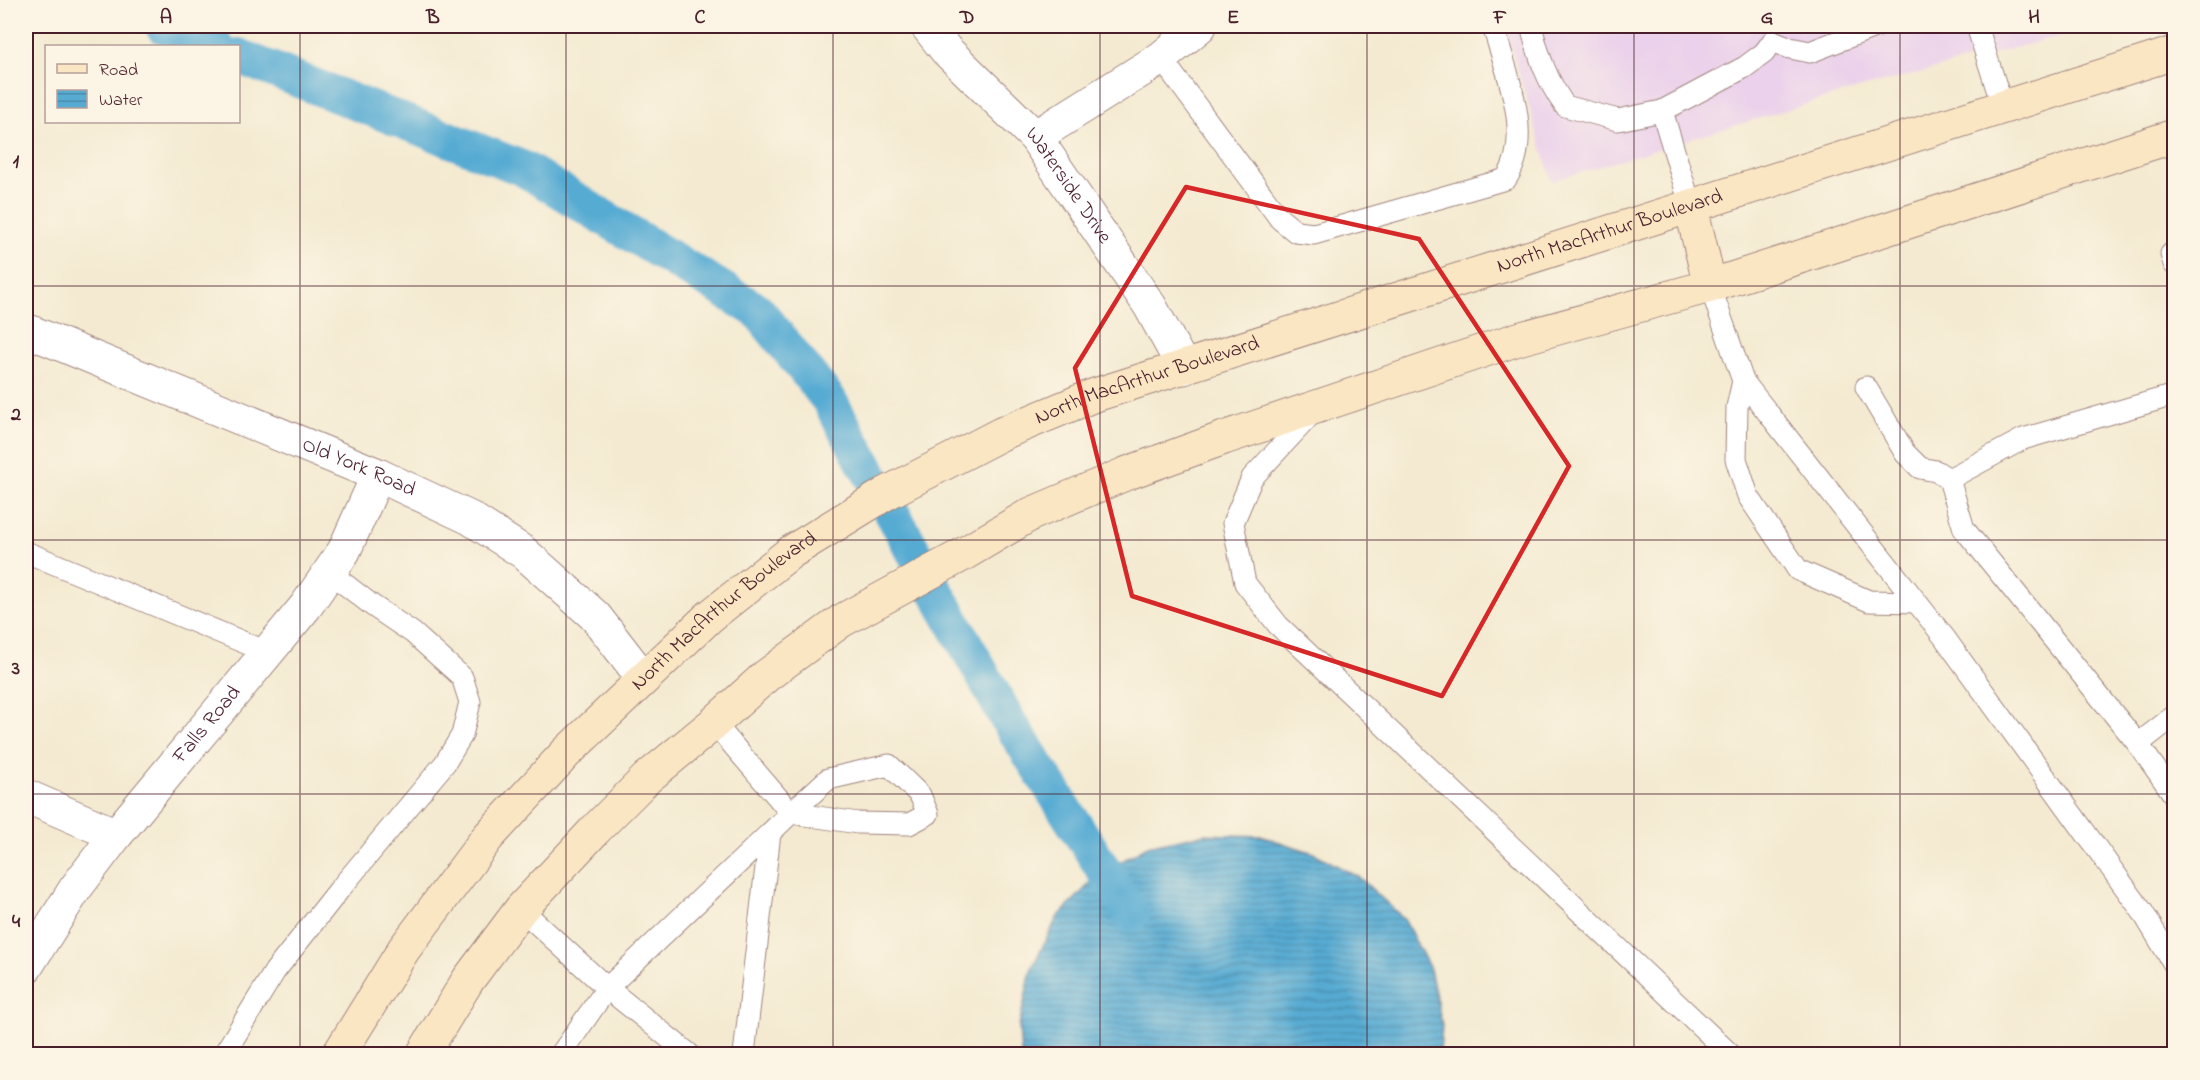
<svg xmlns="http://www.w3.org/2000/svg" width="2200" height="1080" viewBox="0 0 2200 1080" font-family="'Indie Flower',sans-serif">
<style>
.built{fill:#ebd1eb}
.water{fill:url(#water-rules);stroke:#50657f;stroke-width:1.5}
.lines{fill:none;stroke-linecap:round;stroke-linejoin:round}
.canal{stroke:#57abd3;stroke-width:36}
.service-casing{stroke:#9f847e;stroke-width:23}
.minor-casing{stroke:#9f847e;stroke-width:35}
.secondary-casing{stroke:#9f847e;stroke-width:35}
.service{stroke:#fff;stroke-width:21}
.minor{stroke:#fff;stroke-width:33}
.secondary{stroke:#fbe6c4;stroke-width:33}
.marked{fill:none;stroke:#d62828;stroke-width:4.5;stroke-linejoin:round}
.grid{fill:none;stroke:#4a1f2b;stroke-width:1.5;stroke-opacity:0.55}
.labels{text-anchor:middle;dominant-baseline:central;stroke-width:5;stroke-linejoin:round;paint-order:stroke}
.street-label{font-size:21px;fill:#4a1f2b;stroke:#fcf5e5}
.neatline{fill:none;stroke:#4a1f2b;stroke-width:2}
.grid-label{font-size:20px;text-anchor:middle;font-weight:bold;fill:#4a1f2b}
</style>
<defs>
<pattern id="water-rules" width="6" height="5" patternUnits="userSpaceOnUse" patternTransform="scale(1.5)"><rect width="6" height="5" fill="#57abd3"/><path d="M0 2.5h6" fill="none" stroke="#4a8bab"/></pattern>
</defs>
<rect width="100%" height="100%" fill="#fcf5e5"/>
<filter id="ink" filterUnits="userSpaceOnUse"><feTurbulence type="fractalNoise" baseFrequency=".0167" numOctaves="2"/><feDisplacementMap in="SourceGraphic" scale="12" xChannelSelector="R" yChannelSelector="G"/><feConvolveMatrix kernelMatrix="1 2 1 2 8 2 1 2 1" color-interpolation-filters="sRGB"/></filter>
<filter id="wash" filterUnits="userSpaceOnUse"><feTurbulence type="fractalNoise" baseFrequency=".008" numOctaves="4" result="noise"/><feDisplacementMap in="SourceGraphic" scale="24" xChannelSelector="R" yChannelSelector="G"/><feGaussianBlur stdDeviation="1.35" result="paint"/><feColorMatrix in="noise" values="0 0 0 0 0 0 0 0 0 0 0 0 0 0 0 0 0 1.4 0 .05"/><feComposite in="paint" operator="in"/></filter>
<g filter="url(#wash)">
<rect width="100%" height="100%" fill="#f4ead1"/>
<path class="built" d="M 1504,26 L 2098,26 L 1839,94 L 1552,181 Z"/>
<path class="water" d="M 1205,834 L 1261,836 L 1314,853 L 1360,878 L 1404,919 L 1430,969 L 1442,1025 L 1440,1054 L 1021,1054 L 1019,1026 L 1031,970 L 1057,918 L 1097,876 L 1147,846 Z"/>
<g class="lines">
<g class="canal">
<path d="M 163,26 L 216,46"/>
<path d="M 238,56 L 524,169 L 758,311 L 829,400 L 1009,722 L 1132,914"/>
</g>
</g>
</g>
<g filter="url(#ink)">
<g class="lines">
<g class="service-casing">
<g id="service">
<path d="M 1531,26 C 1539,57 1546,79 1565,106 L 1618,120 L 1662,111 L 1745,67 L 1764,53 L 1773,41"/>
<path d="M 1977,26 L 2003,108"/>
<path d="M 1773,41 L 1790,48 L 1810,52 L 1877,26"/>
<path d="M 1161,58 L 1280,219 L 1296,232 L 1314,234 L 1506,179 C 1535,137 1505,69 1493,26"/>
<path d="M 1662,111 L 1691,207"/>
<path d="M 2171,254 L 2174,264"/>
<path d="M 1710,286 L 1743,381 L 1944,637 L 2142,911 L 2174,964"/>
<path d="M 1743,381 L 1737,407 L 1736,459 L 1748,496 L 1798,570 L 1869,601 L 1916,602"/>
<path d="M 1866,387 L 1905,453 L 1920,468 L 1936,471 L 1949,479 L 1964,529 L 2138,744 L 2174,795"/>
<path d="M 1314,411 L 1252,478 L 1233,523 L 1245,583 L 1278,625 L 1730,1054"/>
<path d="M 1949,479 L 2023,439 L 2174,395"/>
<path d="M 26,552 L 267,652"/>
<path d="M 2138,744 L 2174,716"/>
<path d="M 889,765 L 920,795 L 928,814 L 909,824 L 858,823 L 791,813 L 828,779 Z"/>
<path d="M 521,909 L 607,988 L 689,1054"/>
<path d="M 224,1054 L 275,971 L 339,890 L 445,763 L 462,735 L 470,702 L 462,677 L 413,633 L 373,606 L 329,572"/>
<path d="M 561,1054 L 607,988 L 791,813 L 714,723"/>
<path d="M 744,1054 L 770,833"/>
</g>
</g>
<g class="minor-casing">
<g id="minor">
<path id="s1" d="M 927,26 L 946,50 L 1035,137 L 1150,306 L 1184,368"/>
<path d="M 1035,137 L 1161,58 L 1200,26"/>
<path id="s2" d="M 26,330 L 378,475 L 470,518 L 523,552 L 595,616 L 643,678"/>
<path d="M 26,796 L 116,835"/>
<path id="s3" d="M 26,967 L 75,889 L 116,835 L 306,606 L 344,551 L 378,475"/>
</g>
</g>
<g class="secondary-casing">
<g id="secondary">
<path d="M 1691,207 L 1710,286"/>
<path id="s4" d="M 339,1054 L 404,949 L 488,837 L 566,753 L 709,617 L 791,552 L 885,494 L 1001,434 L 1092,396 L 2174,53"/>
<path d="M 423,1054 L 468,980 L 521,909 L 595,830 L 647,778 L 714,723 L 766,676 L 841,621 L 962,555 L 1031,514 L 1125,474 L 1224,438 L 1518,339 L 1710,286 L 2174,136"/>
</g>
</g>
<use href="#service" class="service"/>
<use href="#minor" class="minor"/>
<use href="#secondary" class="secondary"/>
</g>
</g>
<path class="marked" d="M 1186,187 L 1419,239 L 1569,466 L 1442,696 L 1132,596 L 1075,368 Z"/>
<path class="grid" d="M 300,26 L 300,1054M 566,26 L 566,1054M 833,26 L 833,1054M 1100,26 L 1100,1054M 1367,26 L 1367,1054M 1634,26 L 1634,1054M 1900,26 L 1900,1054M 26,286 L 2174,286M 26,540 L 2174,540M 26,794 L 2174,794"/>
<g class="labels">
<g class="street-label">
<text stroke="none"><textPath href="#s1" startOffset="214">Waterside Drive</textPath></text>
<text stroke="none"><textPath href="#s4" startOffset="1563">North MacArthur Boulevard</textPath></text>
<text stroke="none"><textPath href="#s4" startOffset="1077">North MacArthur Boulevard</textPath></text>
<text stroke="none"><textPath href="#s2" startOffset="360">Old York Road</textPath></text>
<text stroke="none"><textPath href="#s4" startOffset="591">North MacArthur Boulevard</textPath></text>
<text stroke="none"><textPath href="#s3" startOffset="303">Falls Road</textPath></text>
</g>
</g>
<rect width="2200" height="1080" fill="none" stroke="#fcf5e5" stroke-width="66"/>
<rect x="45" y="45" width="195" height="78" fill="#fcf5e5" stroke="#b59f9b" stroke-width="1.5"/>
<rect x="57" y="64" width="30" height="9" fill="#fbe6c4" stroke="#b59f9b" stroke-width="1.5"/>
<text x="99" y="75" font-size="18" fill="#4a1f2b">Road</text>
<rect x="57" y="90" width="30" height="18" fill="url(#water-rules)" stroke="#b59f9b" stroke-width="1.5"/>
<text x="99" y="105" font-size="18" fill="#4a1f2b">Water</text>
<rect x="33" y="33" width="2134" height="1014" class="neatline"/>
<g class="grid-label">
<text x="166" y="23">A</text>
<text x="433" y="23">B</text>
<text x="700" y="23">C</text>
<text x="967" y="23">D</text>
<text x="1233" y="23">E</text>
<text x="1500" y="23">F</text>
<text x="1767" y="23">G</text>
<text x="2034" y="23">H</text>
<text x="16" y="167">1</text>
<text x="16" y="420">2</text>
<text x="16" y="674">3</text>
<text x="16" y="927">4</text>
</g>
</svg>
